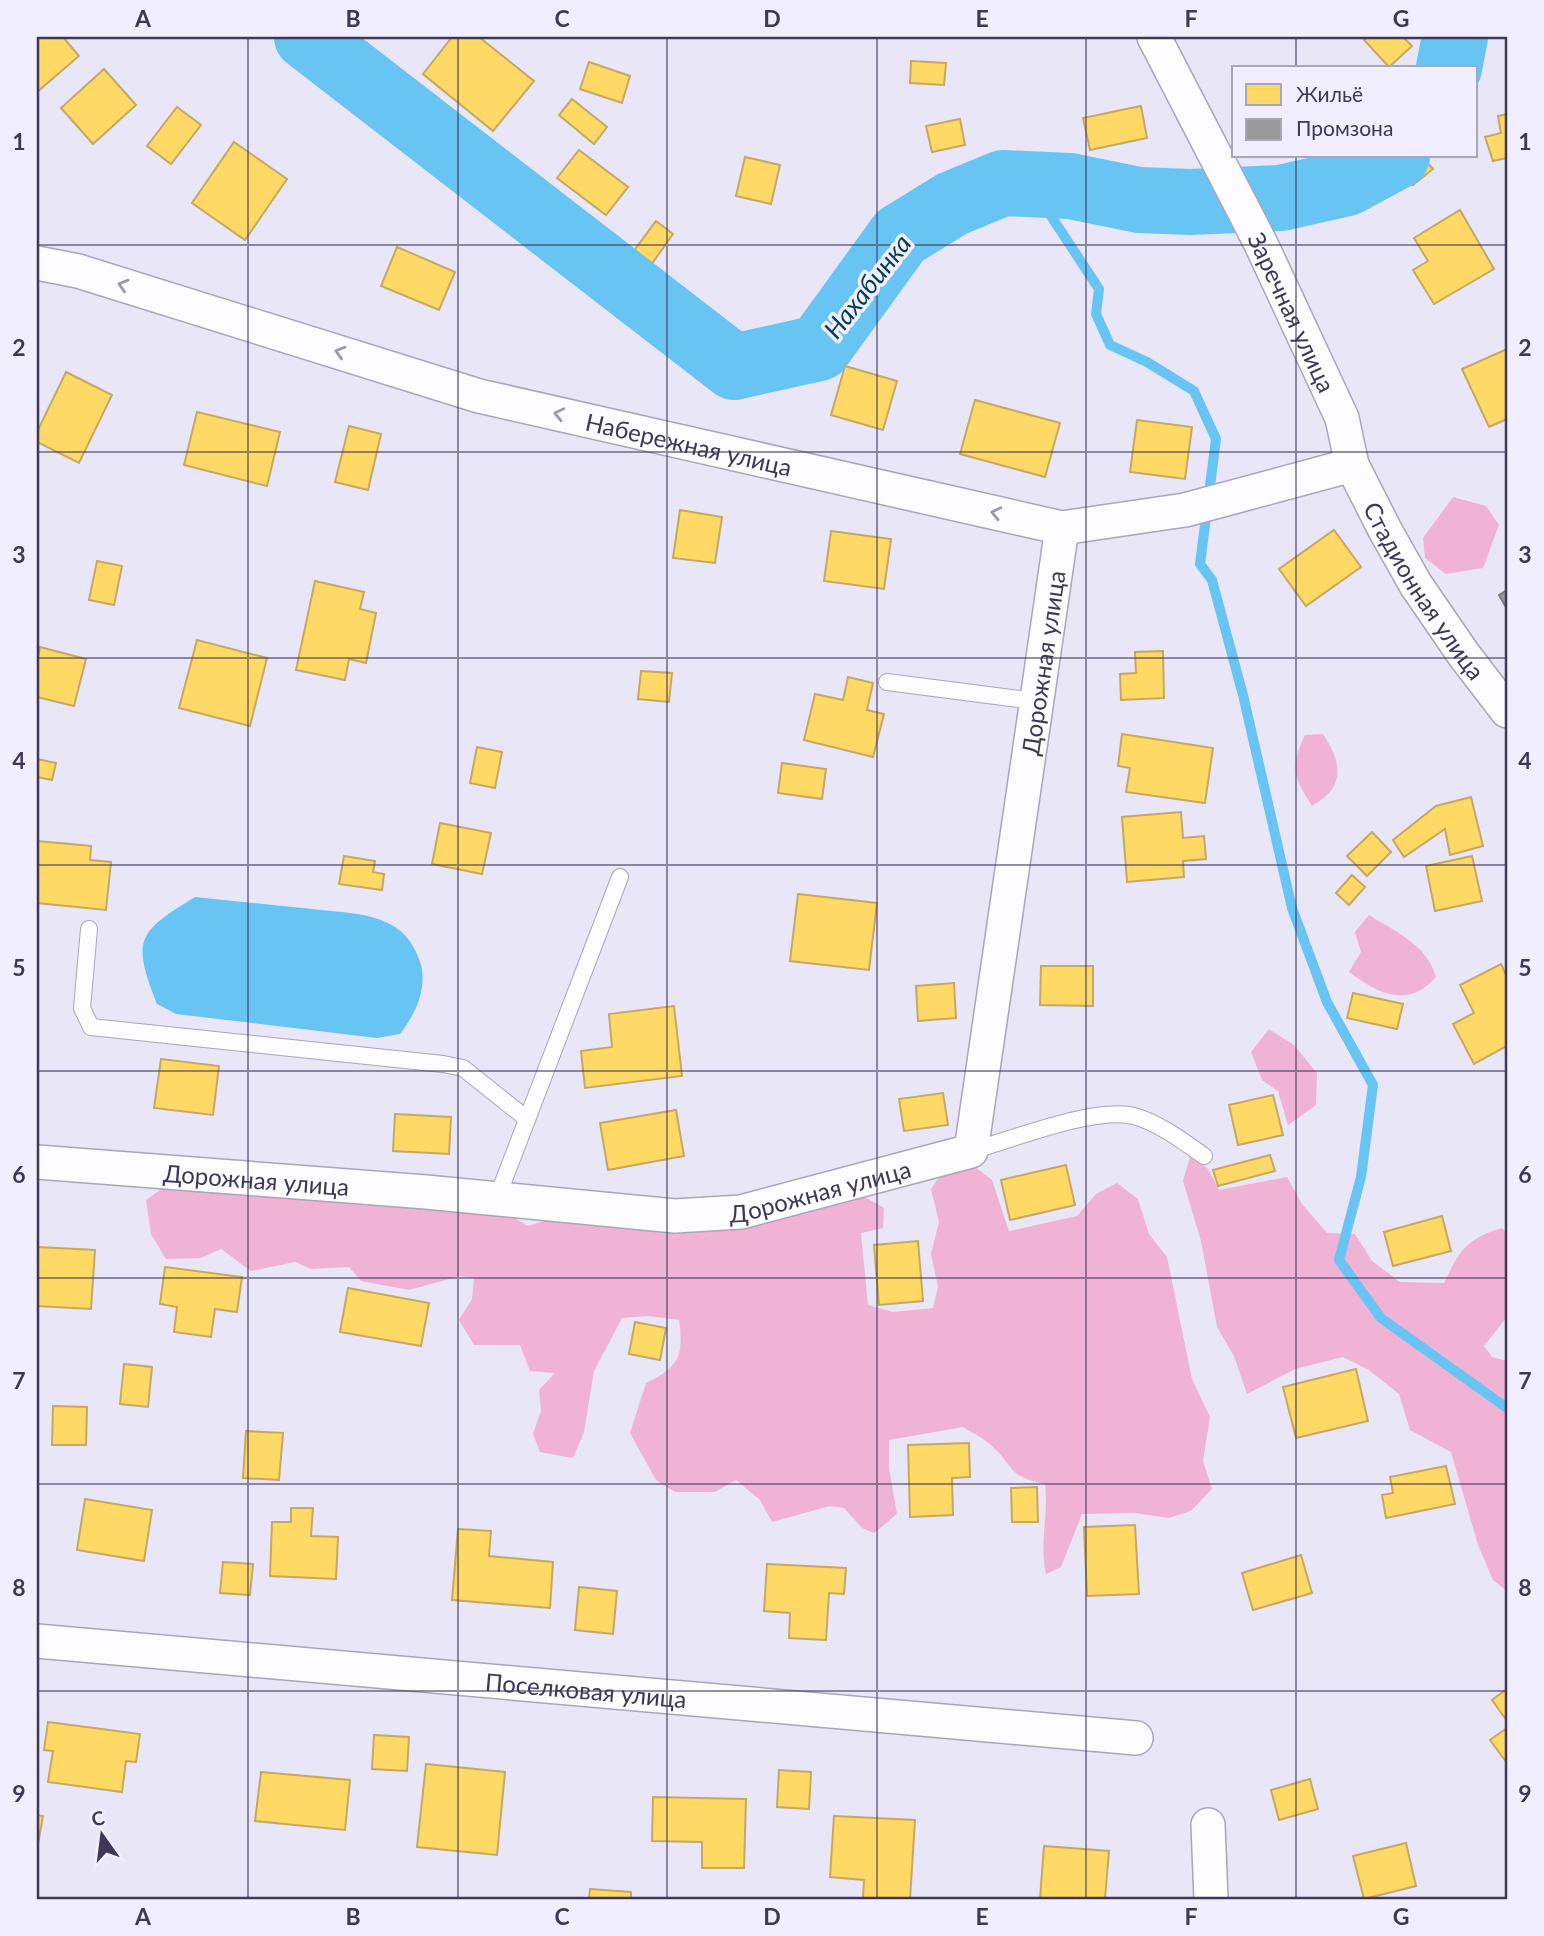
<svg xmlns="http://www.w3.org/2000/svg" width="1544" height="1936" viewBox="0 0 1544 1936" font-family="Lato,sans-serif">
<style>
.forest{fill:#f0b3d5}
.water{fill:#68c4f3}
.homes{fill:#ffd966;stroke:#c5a861;stroke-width:2}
.industry{fill:#999;stroke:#7e7c85;stroke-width:2}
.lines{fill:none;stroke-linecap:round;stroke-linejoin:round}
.stream{stroke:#68c4f3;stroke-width:10}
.river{stroke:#68c4f3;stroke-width:66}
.lane-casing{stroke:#a9a5ba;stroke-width:18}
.street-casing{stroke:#a9a5ba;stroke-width:36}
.lane{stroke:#fcfbfe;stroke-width:16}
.street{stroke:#fcfbfe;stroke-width:33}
.oneway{stroke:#9d99aa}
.grid{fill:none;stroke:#3e3756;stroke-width:2;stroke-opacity:0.55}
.labels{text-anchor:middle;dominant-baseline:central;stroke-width:7;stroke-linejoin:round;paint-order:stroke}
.street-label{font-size:24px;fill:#3e3756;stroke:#f1eeff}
.water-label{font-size:26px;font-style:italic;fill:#043d55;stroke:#f1eeff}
.neatline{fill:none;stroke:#3e3756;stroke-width:2.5}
.grid-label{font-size:23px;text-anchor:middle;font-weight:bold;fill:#3e3756}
</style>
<rect width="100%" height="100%" fill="#e9e6f8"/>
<g class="forest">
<path d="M 1453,497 L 1486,506 L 1499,525 L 1483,568 L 1446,574 L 1425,558 L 1423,538 Z"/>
<path d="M 1323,734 C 1342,763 1346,787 1312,806 C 1293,776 1290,767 1305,735 Z"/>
<path d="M 1369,915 C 1396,932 1427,945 1436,977 C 1408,1009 1378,994 1349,972 L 1361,952 L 1355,932 Z"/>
<path d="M 1269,1029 L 1294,1045 L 1317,1073 L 1316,1105 L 1288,1125 L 1278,1091 L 1262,1080 L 1251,1052 Z"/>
<path d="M 1191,1154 L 1208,1169 L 1219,1190 L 1287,1177 L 1302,1204 L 1327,1233 L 1355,1234 L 1372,1261 L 1400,1282 L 1444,1283 C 1459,1251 1467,1238 1502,1228 L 1507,1234 L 1507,1317 L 1484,1346 L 1492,1357 L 1507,1361 L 1507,1591 L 1493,1580 L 1478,1545 L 1451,1452 L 1410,1430 L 1399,1394 L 1369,1370 L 1343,1357 L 1295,1369 L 1247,1394 L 1234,1356 L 1217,1327 L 1201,1241 L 1183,1181 Z"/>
<path d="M 970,1163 L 992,1180 L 1009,1231 L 1077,1216 L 1096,1194 L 1117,1183 L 1138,1199 L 1149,1234 L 1167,1257 L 1192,1379 L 1210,1417 L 1203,1461 L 1212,1489 L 1191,1511 L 1169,1518 L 1135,1513 L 1082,1514 L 1061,1567 L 1046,1574 C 1039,1544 1049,1514 1045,1484 C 1005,1475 1017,1469 992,1446 C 984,1438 972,1433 963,1427 L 889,1440 L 889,1468 L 897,1514 L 874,1533 L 862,1528 L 844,1508 L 830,1506 L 772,1522 L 760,1500 L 736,1480 L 715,1492 L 675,1492 L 656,1480 L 630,1433 L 646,1383 C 679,1367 684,1356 679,1320 L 649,1316 L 622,1318 L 594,1371 L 584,1432 L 573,1458 L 540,1452 L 533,1434 L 541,1411 L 539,1390 L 555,1373 L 530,1371 L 520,1345 L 474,1345 L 459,1320 L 472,1299 L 474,1278 L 460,1276 L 409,1290 L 361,1281 L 349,1267 L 311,1269 L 295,1262 L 251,1271 L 221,1249 L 201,1258 L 166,1259 L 151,1234 L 146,1200 L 166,1186 L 188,1183 L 219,1194 L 338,1189 L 364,1206 L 422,1198 L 454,1212 C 487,1202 499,1209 528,1226 L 547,1220 L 618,1222 L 664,1233 L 716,1231 L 854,1191 L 884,1208 L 883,1228 L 861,1233 L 868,1305 L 893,1312 L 933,1308 L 938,1287 L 931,1254 L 939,1222 L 931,1189 L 942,1173 Z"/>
</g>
<path class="water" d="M 195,897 C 234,901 273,905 312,909 C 337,912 367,912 390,924 C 407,933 416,948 421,965 C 427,991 415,1014 400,1034 L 377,1038 L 176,1014 L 157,1004 C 131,939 138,932 195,897 Z"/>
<g class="homes">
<path d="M 37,37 L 63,37 L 79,56 L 37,92 Z"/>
<path d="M 452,37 L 479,37 L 534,81 L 493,131 L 423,74 Z"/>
<path d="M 1368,37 L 1403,37 L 1412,46 L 1389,67 L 1364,40 Z"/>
<path d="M 911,61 L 946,63 L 944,85 L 910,83 Z"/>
<path d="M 589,62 L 630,76 L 622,103 L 580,89 Z"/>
<path d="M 104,69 L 136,105 L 93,144 L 61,108 Z"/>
<path d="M 572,99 L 607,127 L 594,144 L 559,115 Z"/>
<path d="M 1141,106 L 1147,138 L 1090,150 L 1083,118 Z"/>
<path d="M 177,107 L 201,125 L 171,164 L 147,146 Z"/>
<path d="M 1507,114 L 1507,158 L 1493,161 L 1485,137 L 1501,133 L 1498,116 Z"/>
<path d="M 960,119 L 965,145 L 932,152 L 926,126 Z"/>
<path d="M 234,142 L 287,179 L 245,240 L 192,203 Z"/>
<path d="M 579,150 L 628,187 L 606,215 L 557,178 Z"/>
<path d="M 1415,156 L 1421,156 L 1433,169 L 1413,185 L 1400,168 Z"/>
<path d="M 745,157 L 780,165 L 771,204 L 736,196 Z"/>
<path d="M 1460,210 L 1494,269 L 1434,304 L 1413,270 L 1428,261 L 1414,238 Z"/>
<path d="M 656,221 L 673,234 L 651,265 L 633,252 Z"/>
<path d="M 397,247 L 455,272 L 439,310 L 381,286 Z"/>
<path d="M 1507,349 L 1507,419 L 1489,427 L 1462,369 Z"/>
<path d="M 845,366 L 897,381 L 883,430 L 831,415 Z"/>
<path d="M 66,372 L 112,395 L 79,463 L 37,442 L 37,432 Z"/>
<path d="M 975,400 L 1060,423 L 1045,477 L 960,454 Z"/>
<path d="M 197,412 L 280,432 L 267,486 L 184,465 Z"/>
<path d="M 1137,420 L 1192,427 L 1185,479 L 1130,472 Z"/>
<path d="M 349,426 L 381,434 L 368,490 L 335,482 Z"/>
<path d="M 680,510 L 722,517 L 715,563 L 673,558 Z"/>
<path d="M 1334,530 L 1361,567 L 1306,606 L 1279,569 Z"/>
<path d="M 831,531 L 891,539 L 884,589 L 824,581 Z"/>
<path d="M 97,561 L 122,566 L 114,605 L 89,600 Z"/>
<path d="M 315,581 L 364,592 L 360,609 L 376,613 L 366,663 L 349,659 L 345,680 L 296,670 Z"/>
<path d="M 197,640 L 267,658 L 250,726 L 179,708 Z"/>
<path d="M 40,647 L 86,659 L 74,706 L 37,697 L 37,661 Z"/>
<path d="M 1163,651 L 1164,698 L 1121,700 L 1120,674 L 1136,673 L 1135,652 Z"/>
<path d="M 641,671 L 672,673 L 669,702 L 638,699 Z"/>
<path d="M 848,677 L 873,683 L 867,710 L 884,714 L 873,757 L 804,740 L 815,694 L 843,700 Z"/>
<path d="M 1122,734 L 1213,748 L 1205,803 L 1126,792 L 1130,768 L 1118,766 Z"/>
<path d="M 477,747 L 502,752 L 495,788 L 470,783 Z"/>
<path d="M 37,759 L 56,763 L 52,780 L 37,777 Z"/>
<path d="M 782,763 L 826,769 L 822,799 L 778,793 Z"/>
<path d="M 1471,797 L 1483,846 L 1450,855 L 1445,829 L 1404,857 L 1393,840 L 1436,806 Z"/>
<path d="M 1181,812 L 1183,838 L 1204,836 L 1206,859 L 1183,861 L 1184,877 L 1127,882 L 1122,817 Z"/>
<path d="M 440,823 L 491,833 L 482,874 L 432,864 Z"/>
<path d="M 1372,832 L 1391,852 L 1367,876 L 1347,856 Z"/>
<path d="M 37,841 L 91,846 L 90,860 L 111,862 L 106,910 L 37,903 Z"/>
<path d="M 344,856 L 375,861 L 373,872 L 384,874 L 382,890 L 339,884 Z"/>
<path d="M 1472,856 L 1482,901 L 1435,911 L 1426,866 Z"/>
<path d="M 1352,875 L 1365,887 L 1349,905 L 1336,893 Z"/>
<path d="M 798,894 L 877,903 L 869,970 L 790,961 Z"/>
<path d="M 1501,964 L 1507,977 L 1507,1046 L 1474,1064 L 1453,1024 L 1474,1013 L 1460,985 Z"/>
<path d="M 1041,966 L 1093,966 L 1093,1006 L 1040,1005 Z"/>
<path d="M 954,983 L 956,1018 L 918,1021 L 916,986 Z"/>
<path d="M 1353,993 L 1403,1004 L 1397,1029 L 1347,1018 Z"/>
<path d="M 674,1006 L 682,1076 L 585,1088 L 581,1051 L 612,1047 L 609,1014 Z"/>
<path d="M 161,1059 L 219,1066 L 213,1115 L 154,1108 Z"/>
<path d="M 943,1093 L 948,1125 L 904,1131 L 899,1099 Z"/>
<path d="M 1273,1095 L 1283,1135 L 1238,1145 L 1229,1105 Z"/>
<path d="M 676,1110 L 684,1156 L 608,1170 L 600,1123 Z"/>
<path d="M 395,1114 L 451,1117 L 449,1154 L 393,1151 Z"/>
<path d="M 1270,1155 L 1275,1171 L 1218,1186 L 1213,1170 Z"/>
<path d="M 1066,1165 L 1075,1205 L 1010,1220 L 1001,1180 Z"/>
<path d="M 1442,1216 L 1451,1251 L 1393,1266 L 1384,1232 Z"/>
<path d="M 918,1241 L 923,1301 L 879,1305 L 874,1245 Z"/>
<path d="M 37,1247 L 95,1250 L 91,1309 L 37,1306 Z"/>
<path d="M 165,1267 L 242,1277 L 237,1312 L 215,1309 L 211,1337 L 174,1332 L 177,1307 L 160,1304 Z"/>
<path d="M 348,1288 L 429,1303 L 421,1346 L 340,1332 Z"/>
<path d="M 635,1322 L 666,1328 L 660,1360 L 629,1354 Z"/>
<path d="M 124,1364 L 152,1367 L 148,1407 L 120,1404 Z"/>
<path d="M 1356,1369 L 1368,1421 L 1296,1438 L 1283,1387 Z"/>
<path d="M 53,1406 L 87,1407 L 86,1445 L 52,1445 Z"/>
<path d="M 246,1431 L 283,1433 L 279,1480 L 243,1478 Z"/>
<path d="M 969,1443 L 970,1477 L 952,1478 L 953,1515 L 910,1517 L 908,1445 Z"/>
<path d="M 1446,1466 L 1455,1504 L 1386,1518 L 1382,1495 L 1393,1493 L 1390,1477 Z"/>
<path d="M 1037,1487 L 1038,1522 L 1012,1522 L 1011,1488 Z"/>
<path d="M 85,1499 L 152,1510 L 144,1561 L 77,1550 Z"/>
<path d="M 291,1508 L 313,1508 L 311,1536 L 338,1537 L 336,1579 L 270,1576 L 272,1522 L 291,1522 Z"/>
<path d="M 1135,1525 L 1139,1594 L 1087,1596 L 1084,1527 Z"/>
<path d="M 458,1529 L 491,1531 L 489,1556 L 553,1562 L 550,1608 L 452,1600 Z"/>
<path d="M 1301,1555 L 1312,1593 L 1253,1610 L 1242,1573 Z"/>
<path d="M 223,1562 L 253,1564 L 250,1595 L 220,1593 Z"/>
<path d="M 767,1564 L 846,1568 L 844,1594 L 829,1593 L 826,1640 L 789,1638 L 790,1613 L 764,1611 Z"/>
<path d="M 579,1587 L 617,1591 L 613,1634 L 575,1630 Z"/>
<path d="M 1507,1689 L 1507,1721 L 1492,1700 Z"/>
<path d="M 48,1722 L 140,1734 L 136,1762 L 126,1761 L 122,1792 L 48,1782 L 53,1751 L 44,1750 Z"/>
<path d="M 1507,1728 L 1507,1763 L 1490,1740 Z"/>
<path d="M 374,1735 L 409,1737 L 407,1771 L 372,1769 Z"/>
<path d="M 426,1764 L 505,1772 L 497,1855 L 417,1847 Z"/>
<path d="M 779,1770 L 811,1772 L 809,1809 L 777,1807 Z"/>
<path d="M 261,1772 L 350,1780 L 345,1830 L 255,1821 Z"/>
<path d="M 1310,1779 L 1318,1809 L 1279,1820 L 1271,1790 Z"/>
<path d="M 653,1797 L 746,1799 L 744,1868 L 702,1868 L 702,1842 L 652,1841 Z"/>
<path d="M 37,1815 L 43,1816 L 38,1844 L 37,1844 Z"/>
<path d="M 834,1816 L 915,1820 L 910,1899 L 863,1899 L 864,1880 L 830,1877 Z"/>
<path d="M 1406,1843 L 1416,1886 L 1364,1899 L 1353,1856 Z"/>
<path d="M 1044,1846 L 1109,1851 L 1105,1899 L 1040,1899 Z"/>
<path d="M 590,1889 L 631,1892 L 631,1899 L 589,1899 Z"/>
</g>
<path class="industry" d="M 1507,590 L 1507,609 L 1499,595 Z"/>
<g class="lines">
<path class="stream" d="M 1030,184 L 1099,289 L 1096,314 L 1110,345 L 1147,362 L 1194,391 L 1216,439 L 1200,564 L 1212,580 L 1243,695 L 1292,908 L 1327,1002 L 1373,1085 L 1361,1177 L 1339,1260 L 1381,1318 L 1507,1408"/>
<g class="river">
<path d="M 307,37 L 734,367 L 819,348 L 900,236 L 952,204 L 1003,183 L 1070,186 L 1139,200 L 1190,202 L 1281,198 L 1347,183 L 1397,156"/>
<path d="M 1449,68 L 1455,37"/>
</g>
<g class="lane-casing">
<g id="lane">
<path d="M 887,682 L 1035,701"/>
<path d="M 89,929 L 82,1008 L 91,1027 L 443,1064 L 463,1068 L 527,1119"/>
<path d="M 971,1151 C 1011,1140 1095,1106 1134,1116 C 1159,1123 1183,1141 1204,1156"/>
<path d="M 497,1198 L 620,877"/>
</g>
</g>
<g class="street-casing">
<g id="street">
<path id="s1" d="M 1154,37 L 1261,244 L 1342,418 L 1352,465 L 1385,530 L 1416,585 L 1464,655 L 1507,711"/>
<path id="s2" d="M 37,263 L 78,271 L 479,396 L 1062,528 L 1185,510 L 1352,465"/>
<path id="s3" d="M 37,1162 L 426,1192 L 675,1216 L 741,1212 L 971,1151 L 1062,528"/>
<path id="s4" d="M 37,1641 L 1136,1738"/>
<path d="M 1208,1825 L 1211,1899"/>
</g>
</g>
<use href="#lane" class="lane"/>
<use href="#street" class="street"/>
</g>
<defs><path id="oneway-chevron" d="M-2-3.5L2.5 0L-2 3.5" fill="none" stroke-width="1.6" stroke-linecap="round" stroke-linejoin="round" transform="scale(1.75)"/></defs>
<g class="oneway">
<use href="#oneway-chevron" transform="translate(123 285) rotate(-163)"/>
<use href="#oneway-chevron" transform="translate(340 352) rotate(-163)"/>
<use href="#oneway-chevron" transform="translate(559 414) rotate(-167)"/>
<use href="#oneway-chevron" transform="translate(996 513) rotate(-167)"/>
</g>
<path class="grid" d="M 248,37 L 248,1899M 458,37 L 458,1899M 667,37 L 667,1899M 877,37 L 877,1899M 1086,37 L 1086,1899M 1296,37 L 1296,68M 1296,156 L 1296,1899M 37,245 L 1507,245M 37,452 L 1507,452M 37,658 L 1507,658M 37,865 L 1507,865M 37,1071 L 1507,1071M 37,1278 L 1507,1278M 37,1484 L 1507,1484M 37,1691 L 1507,1691"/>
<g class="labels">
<g class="street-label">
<text stroke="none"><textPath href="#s1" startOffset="308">Заречная улица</textPath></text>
<text stroke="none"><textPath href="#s2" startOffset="677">Набережная улица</textPath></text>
<text stroke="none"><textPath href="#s1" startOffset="618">Стадионная улица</textPath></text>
<text stroke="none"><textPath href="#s3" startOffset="1438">Дорожная улица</textPath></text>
<text stroke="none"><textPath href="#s3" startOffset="220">Дорожная улица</textPath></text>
<text stroke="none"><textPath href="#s3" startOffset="788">Дорожная улица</textPath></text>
<text stroke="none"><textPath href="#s4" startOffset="551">Поселковая улица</textPath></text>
</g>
<g class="water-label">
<text transform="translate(867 286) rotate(-52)">Нахабинка</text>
</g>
</g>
<rect width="1544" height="1936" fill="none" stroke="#f1eeff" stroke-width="77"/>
<rect x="1232" y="66" width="245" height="91" fill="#f1eeff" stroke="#a9a5bb" stroke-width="2"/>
<rect x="1246" y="84" width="35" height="21" fill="#ffd966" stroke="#a9a5bb" stroke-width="2"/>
<text x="1296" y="102" font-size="21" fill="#3e3756">Жильё</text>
<rect x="1246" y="119" width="35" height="21" fill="#999999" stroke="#a9a5bb" stroke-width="2"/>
<text x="1296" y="136" font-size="21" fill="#3e3756">Промзона</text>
<g transform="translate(102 1835) rotate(346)" stroke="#f1eeff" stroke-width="5" paint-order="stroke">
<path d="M0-5L12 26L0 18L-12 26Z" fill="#3e3756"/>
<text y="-10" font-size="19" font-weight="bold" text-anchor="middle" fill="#3e3756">С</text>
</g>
<rect x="38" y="38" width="1468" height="1860" class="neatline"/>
<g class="grid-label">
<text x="143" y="27">A</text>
<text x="353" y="27">B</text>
<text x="562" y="27">C</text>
<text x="772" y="27">D</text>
<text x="982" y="27">E</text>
<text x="1191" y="27">F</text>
<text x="1401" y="27">G</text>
<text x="19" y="150">1</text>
<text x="1525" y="150">1</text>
<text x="19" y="356">2</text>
<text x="1525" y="356">2</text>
<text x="19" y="563">3</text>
<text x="1525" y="563">3</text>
<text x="19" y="769">4</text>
<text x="1525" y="769">4</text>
<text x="19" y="976">5</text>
<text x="1525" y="976">5</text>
<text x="19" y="1183">6</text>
<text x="1525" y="1183">6</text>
<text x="19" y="1389">7</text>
<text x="1525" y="1389">7</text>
<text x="19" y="1596">8</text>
<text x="1525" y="1596">8</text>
<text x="19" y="1802">9</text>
<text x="1525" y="1802">9</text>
<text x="143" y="1925">A</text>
<text x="353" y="1925">B</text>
<text x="562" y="1925">C</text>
<text x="772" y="1925">D</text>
<text x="982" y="1925">E</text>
<text x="1191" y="1925">F</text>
<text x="1401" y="1925">G</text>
</g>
</svg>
